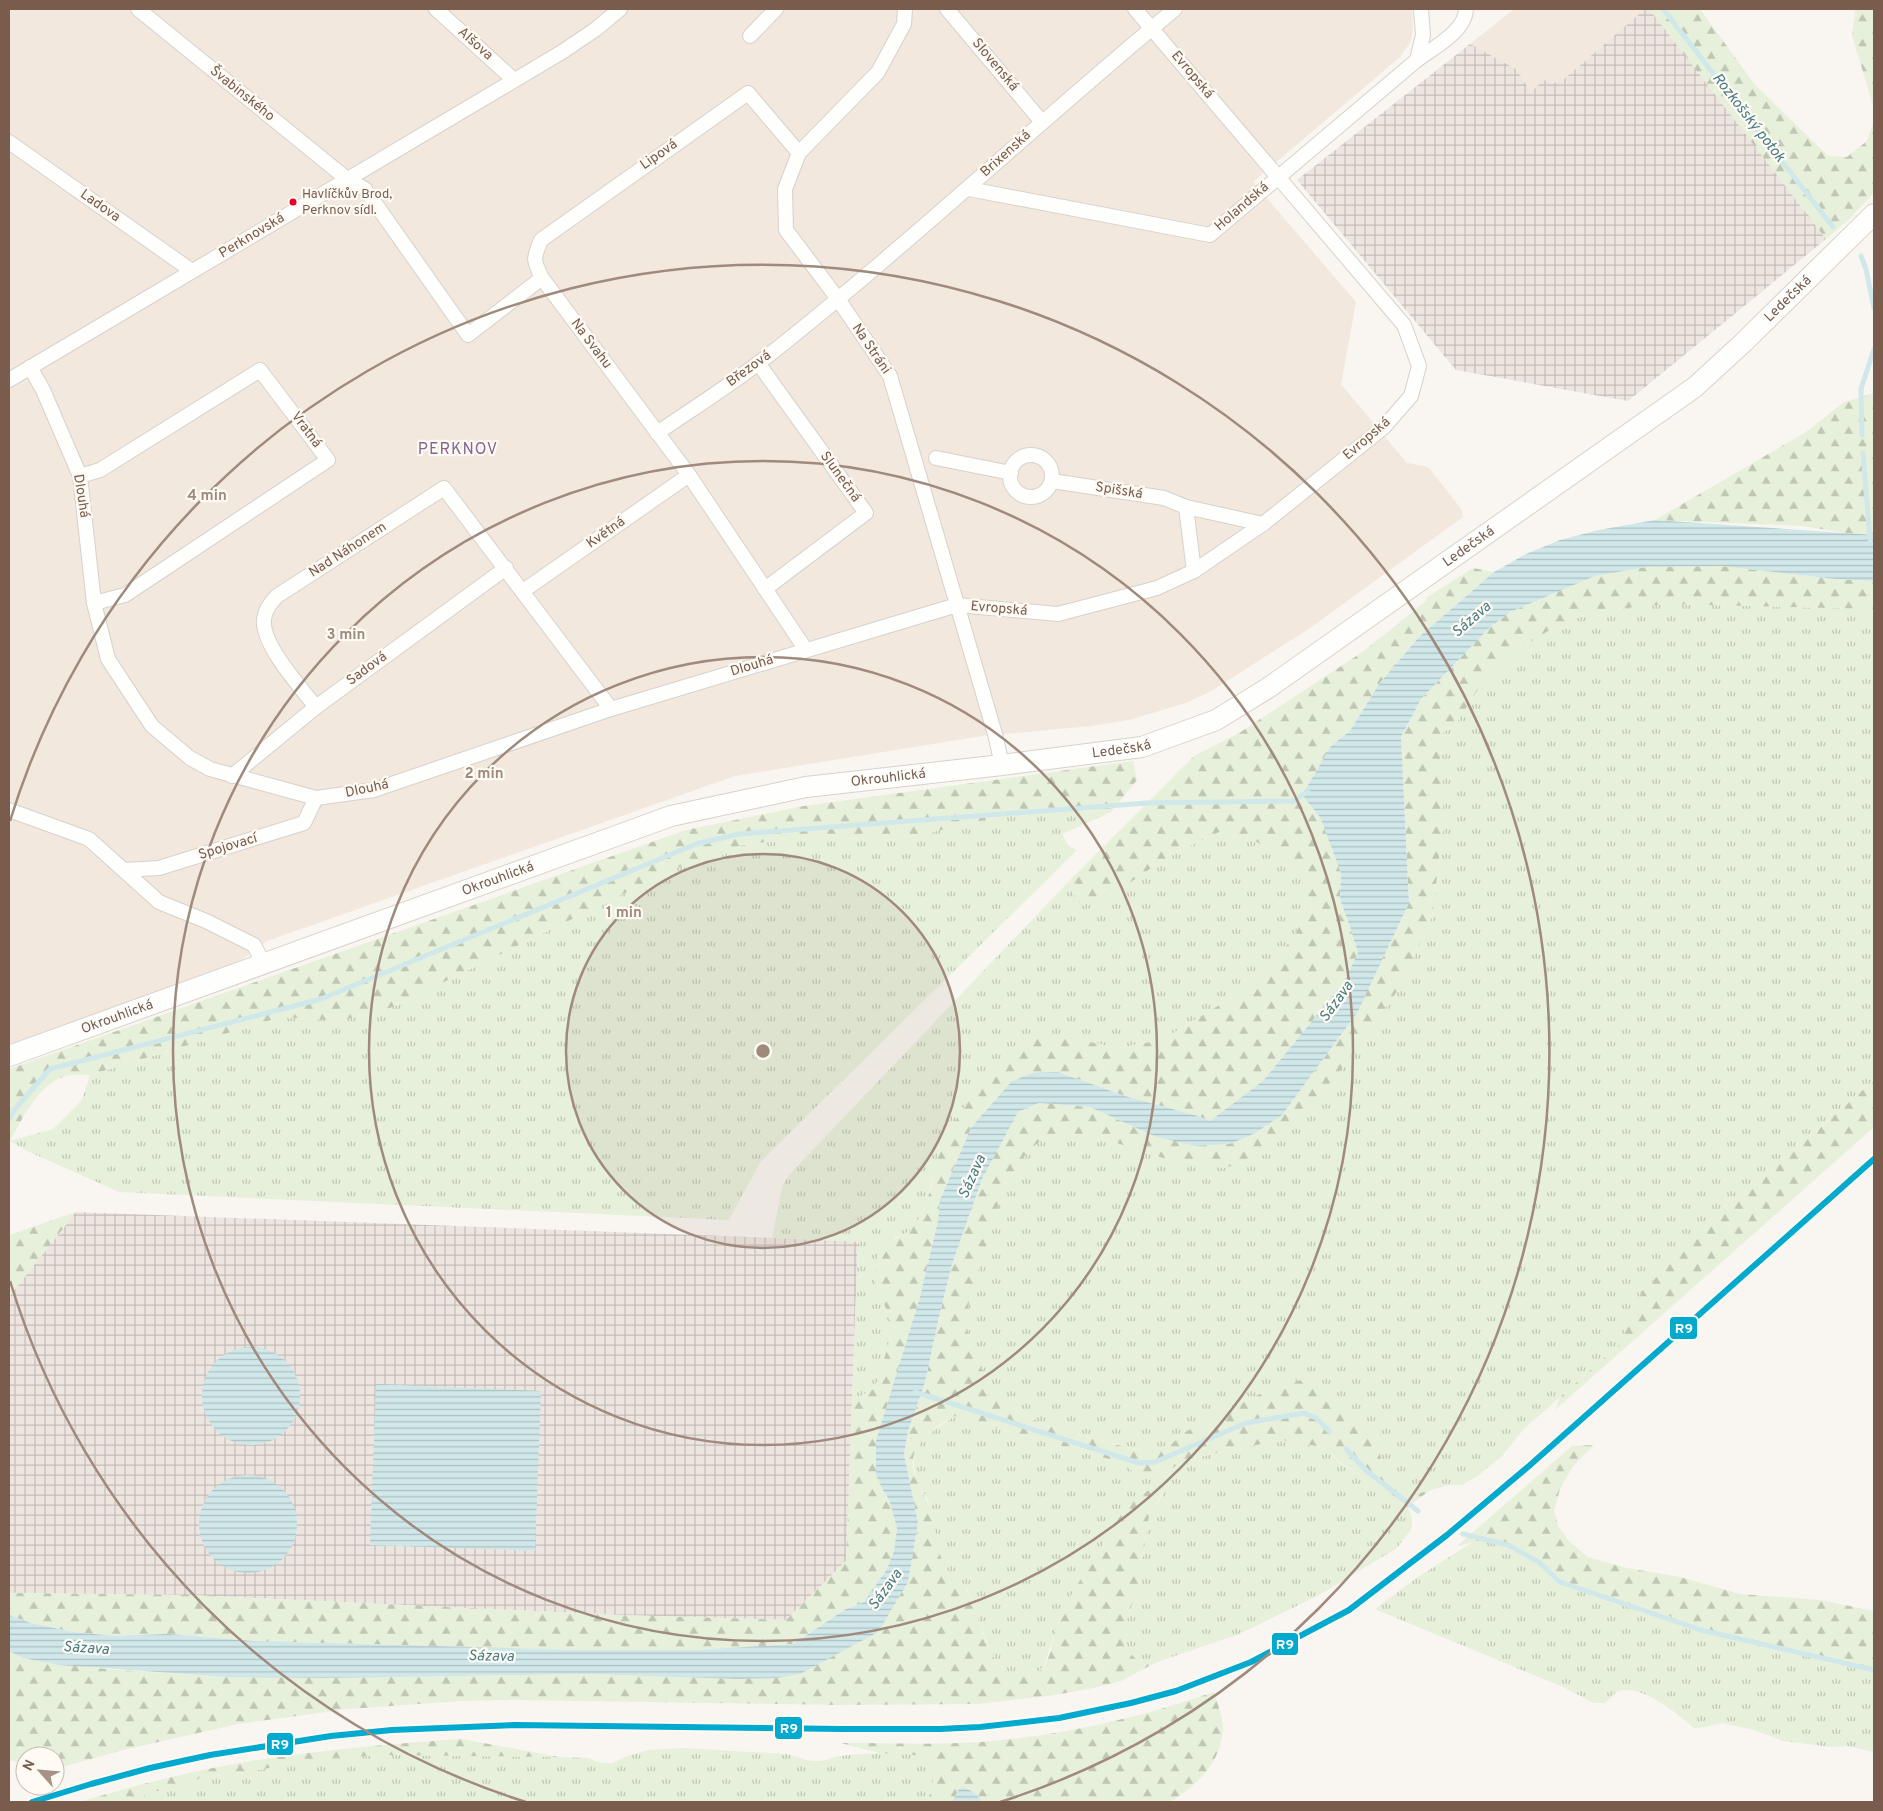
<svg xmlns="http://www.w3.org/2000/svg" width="1883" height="1811" viewBox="0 0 1883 1811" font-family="Overpass,sans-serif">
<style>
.residential{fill:#f2e8de}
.industrial{fill:url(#industrial-grid)}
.grass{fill:url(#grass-tufts)}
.forest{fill:url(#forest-firs)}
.water{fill:url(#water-rules)}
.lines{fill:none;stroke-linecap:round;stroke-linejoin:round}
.stream{stroke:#d0e8ea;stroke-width:5}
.minor-casing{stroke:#d7d1cb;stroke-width:16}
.secondary-casing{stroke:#d9d2cb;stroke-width:22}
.minor{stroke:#fefefd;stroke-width:14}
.secondary{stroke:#fefefd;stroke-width:20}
.rail-1-casing{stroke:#fffaf3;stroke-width:10}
.rail-1{stroke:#00a9ce;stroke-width:6}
.ring{fill:none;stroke:#9f8a7d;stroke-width:2.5}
.bus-dot{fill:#e4002b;stroke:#fffaf3;stroke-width:2}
.labels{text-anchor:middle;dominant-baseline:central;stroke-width:4.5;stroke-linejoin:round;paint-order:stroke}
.bus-label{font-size:13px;fill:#7a5c4d;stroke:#fffaf3;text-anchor:start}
.street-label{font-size:14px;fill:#7a5c4d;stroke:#fffaf3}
.water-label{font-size:15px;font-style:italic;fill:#437c86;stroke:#fffaf3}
.quarter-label{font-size:16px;letter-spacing:1px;fill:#846695;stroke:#fffaf3}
.centre{fill:#9f8a7d;stroke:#fffaf3;stroke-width:2.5}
.ring-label{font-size:15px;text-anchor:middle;font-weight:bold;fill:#9f8a7d;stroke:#fffaf3;stroke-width:4.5;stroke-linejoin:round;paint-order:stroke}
.line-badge{stroke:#fffaf3;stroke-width:2}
.badge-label{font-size:14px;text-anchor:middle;font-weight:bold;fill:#fff}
</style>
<defs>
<pattern id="industrial-grid" width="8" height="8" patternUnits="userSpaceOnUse" patternTransform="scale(1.25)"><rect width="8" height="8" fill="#ede5e0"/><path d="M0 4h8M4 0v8" fill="none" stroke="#c5bdb8"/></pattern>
<pattern id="grass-tufts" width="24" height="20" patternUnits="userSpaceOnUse" patternTransform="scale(1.25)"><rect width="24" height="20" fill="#e7f0db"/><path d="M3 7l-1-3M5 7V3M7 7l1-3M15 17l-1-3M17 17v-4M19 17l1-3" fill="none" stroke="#c0c6b4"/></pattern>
<pattern id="forest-firs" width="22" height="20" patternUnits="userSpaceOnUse" patternTransform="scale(1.25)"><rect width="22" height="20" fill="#e7f0db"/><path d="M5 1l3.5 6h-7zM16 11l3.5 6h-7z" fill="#c0c6b4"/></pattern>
<pattern id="water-rules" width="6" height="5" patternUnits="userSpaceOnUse" patternTransform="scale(1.25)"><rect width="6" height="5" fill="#d0e8ea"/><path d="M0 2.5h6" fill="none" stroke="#aebfc0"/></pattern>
</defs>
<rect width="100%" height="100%" fill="#f9f5f0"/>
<g class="residential">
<path d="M 9,9 L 1412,9 L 1413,28 L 1411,41 L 1400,57 L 1253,182 L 1356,302 L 1341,384 L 1407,463 L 1428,467 L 1462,510 L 1463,517 L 1313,626 L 1213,690 L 1186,703 L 1129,720 L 1091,726 L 982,736 L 735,776 L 267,941 L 225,972 L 9,1048 Z"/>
<path d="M 1514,9 L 1645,9 L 1563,80 L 1557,83 L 1549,82 L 1531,92 L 1516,69 L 1470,44 Z"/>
</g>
<g class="industrial">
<path d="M 1645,9 L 1653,11 L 1826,239 L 1628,401 L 1456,370 L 1297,180 L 1470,44 L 1516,69 L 1531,92 L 1544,80 L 1553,83 L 1563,80 Z"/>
<path d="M 76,1212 L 858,1241 L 846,1561 L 786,1620 L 620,1615 L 188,1595 L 9,1593 L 9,1297 Z"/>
</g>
<g class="grass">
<path d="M 1665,604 L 1874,609 L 1874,1080 L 1709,1227 L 1629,1317 L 1621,1343 L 1523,1430 L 1501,1457 L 1479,1475 L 1462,1485 L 1448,1485 L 1421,1493 L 1401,1486 L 1383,1468 L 1375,1428 L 1353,1419 L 1334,1395 L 1312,1382 L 1287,1380 L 1185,1432 L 1168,1447 L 1150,1451 L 1126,1447 L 1044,1425 L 1014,1408 L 990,1381 L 970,1352 L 966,1314 L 1002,1195 L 1014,1171 L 1029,1150 L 1042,1140 L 1058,1134 L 1092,1135 L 1163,1158 L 1225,1168 L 1400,987 L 1432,917 L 1443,828 L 1443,788 L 1440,755 L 1443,733 L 1457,722 L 1482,683 L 1522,647 L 1558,625 L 1597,611 Z"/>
<path d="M 1042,807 L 1111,812 L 1062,834 L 1068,846 L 1077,850 L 761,1161 L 729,1220 L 119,1192 L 25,1150 L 10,1141 L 53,1129 L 82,1100 L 90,1075 L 281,1017 L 340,1021 L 393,1007 L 672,870 L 742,845 L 809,837 L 897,840 Z"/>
<path d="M 1219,832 L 1257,842 L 1282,857 L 1300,877 L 1306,891 L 1304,913 L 1296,934 L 1273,962 L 1239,993 L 1162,1040 L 1117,1048 L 1072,1038 L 934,1169 C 932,1186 924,1221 910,1231 C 906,1234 899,1236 895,1237 L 875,1278 L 877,1288 L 894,1327 L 875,1388 L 852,1401 L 858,1242 L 772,1238 L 782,1187 L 789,1175 L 1070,880 L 1072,893 L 1169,856 Z"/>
<path d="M 955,1416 L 1112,1460 L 1126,1466 L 1143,1479 L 1167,1472 L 1180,1463 L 1199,1457 L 1281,1440 L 1298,1442 L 1312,1446 L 1322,1447 L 1331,1453 L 1338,1462 L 1362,1476 L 1375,1481 L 1400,1499 L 1408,1507 L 1412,1518 L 1412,1528 L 1397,1548 L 1321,1594 L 1237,1635 L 1157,1662 L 1139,1662 L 1127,1650 L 1124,1639 L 1125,1625 L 1139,1585 L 1149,1515 L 1164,1493 L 1145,1492 L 1127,1507 L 1067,1604 L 1057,1626 L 1044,1666 L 1036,1674 L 1026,1677 L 1016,1677 L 1006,1671 L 997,1662 L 990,1651 L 968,1591 L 952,1576 L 944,1566 L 938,1551 L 933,1517 L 927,1498 L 916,1481 L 913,1455 L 922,1440 L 931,1432 Z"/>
<path d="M 1485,1539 L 1514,1548 L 1535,1560 L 1577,1590 L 1651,1608 L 1748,1643 L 1787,1647 L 1874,1670 L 1874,1752 L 1847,1746 L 1831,1747 L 1783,1741 L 1754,1730 L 1722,1723 L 1706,1727 L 1694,1728 C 1679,1715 1638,1681 1617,1692 C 1613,1694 1609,1700 1605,1703 L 1594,1703 L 1565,1688 L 1375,1609 L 1415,1579 L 1476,1540 Z"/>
<path d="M 682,1748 L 786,1754 C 797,1756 810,1763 820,1761 C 825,1761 830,1758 835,1757 C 852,1754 919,1749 931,1761 C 933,1763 934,1765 936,1768 L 931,1792 L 926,1802 L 143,1802 L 143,1797 L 147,1791 L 175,1791 L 200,1778 L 265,1769 L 283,1764 L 333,1758 L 388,1755 L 559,1757 L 589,1758 L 597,1762 L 607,1763 L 613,1763 L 624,1757 L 648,1750 Z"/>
</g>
<g class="forest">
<path d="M 1649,9 L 1700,9 L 1755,85 L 1828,156 L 1847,157 L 1867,141 L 1874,121 L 1874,193 L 1847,221 L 1826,239 Z"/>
<path d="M 1854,9 L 1874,9 L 1874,109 L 1852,35 L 1855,14 Z"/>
<path d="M 1874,393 L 1874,535 L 1858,535 L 1803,526 L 1655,520 L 1806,432 L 1843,403 Z"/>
<path d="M 1722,566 L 1835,579 L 1874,581 L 1874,609 L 1665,604 L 1597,611 L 1558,625 L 1522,647 L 1482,683 L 1457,722 L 1443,733 L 1440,755 L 1443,788 L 1443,828 L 1432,917 L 1400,987 L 1345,1065 L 1265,1154 L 1225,1168 L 1163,1158 L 1092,1135 L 1058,1134 L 1042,1140 L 1029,1150 L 1014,1171 L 1002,1195 L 966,1314 L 970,1352 L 990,1381 L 1014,1408 L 1044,1425 L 1125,1447 L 1150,1451 L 1168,1447 L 1185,1432 L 1287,1380 L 1312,1382 L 1334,1395 L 1353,1419 L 1375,1428 L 1383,1468 L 1401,1486 L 1421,1493 L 1433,1488 L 1408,1507 L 1375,1481 L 1362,1476 L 1338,1461 L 1331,1453 L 1322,1447 L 1281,1440 L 1198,1457 L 1180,1463 L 1167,1472 L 1143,1479 L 1126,1466 L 1112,1460 L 955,1416 C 939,1424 921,1437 914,1454 C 907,1473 929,1498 933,1517 C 937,1534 936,1549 944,1565 C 950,1576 963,1582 968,1593 C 980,1614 982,1643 997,1662 C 1004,1671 1015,1678 1026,1677 C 1034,1676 1041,1672 1045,1665 C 1052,1653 1052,1638 1057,1626 C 1068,1594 1090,1566 1108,1537 C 1114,1527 1120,1514 1128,1506 C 1140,1494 1154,1486 1170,1482 L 1149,1515 L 1139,1585 L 1125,1625 L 1124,1639 L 1127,1650 L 1139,1662 L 1157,1662 L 1121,1681 L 1093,1688 L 1055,1695 L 978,1704 L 841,1705 L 514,1700 L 461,1701 L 348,1709 L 238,1724 L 127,1749 L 55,1769 L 55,1756 L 25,1756 L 25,1764 L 9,1760 L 9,1651 L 23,1658 L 105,1669 L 227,1677 L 324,1678 L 587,1674 L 739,1679 L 778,1678 L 908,1582 L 918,1523 L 904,1454 L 908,1431 L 925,1382 L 939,1317 L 952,1264 L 982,1179 L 1018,1112 L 1039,1103 L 1090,1107 L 1154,1136 L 1282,1115 L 1350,1023 L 1409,903 L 1401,738 L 1421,699 L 1488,629 L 1510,612 L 1595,576 L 1646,567 Z"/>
<path d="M 1473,568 L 1494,572 L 1419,637 L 1379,684 L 1350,731 L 1331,746 L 1302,794 L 1320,817 L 1341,873 L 1340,899 L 1351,930 L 1358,953 L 1344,982 L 1263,1082 L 1210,1121 L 1198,1116 L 1125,1096 L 1058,1072 L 971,1128 L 940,1200 L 938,1221 L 920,1297 L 901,1359 L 884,1492 L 889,1499 L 897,1528 L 894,1551 L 887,1569 L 864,1602 L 846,1609 L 792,1644 L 696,1650 L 580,1650 L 253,1641 L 169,1634 L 114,1636 L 73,1632 L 31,1623 L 9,1615 L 9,1593 L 188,1595 L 620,1615 L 786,1620 L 846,1561 L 852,1401 L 875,1388 L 894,1327 L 877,1288 L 875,1278 L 878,1255 L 886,1243 L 910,1231 L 921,1216 L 932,1186 L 934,1169 L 947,1134 L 971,1096 L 1029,1041 L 1040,1035 L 1072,1038 L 1117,1048 L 1162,1040 L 1239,993 L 1273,962 L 1296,934 L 1304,913 L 1306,891 L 1300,877 L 1282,857 L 1257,842 L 1219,832 L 1169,856 L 1125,886 L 1082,906 L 1072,893 L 1070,880 L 1194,756 L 1239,733 L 1364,651 L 1427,600 L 1426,598 Z"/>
<path d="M 1133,761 L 1137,780 L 1111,812 L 1042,807 L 897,840 L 809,837 L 742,845 L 672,870 L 393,1007 L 340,1021 L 281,1017 L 90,1075 C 82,1075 71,1074 63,1077 C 36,1087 23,1118 10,1141 L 9,1140 L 9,1069 L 686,830 L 804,806 Z"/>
<path d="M 1874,1080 L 1874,1127 L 1555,1410 L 1560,1397 L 1621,1343 L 1629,1317 L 1643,1290 L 1709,1227 Z"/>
<path d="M 76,1212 L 9,1297 L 9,1235 Z"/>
<path d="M 1594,1445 L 1573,1466 L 1560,1489 L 1554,1511 L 1559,1528 L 1570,1542 L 1588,1557 L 1627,1568 L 1680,1577 L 1740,1594 L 1820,1600 L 1874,1611 L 1874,1670 L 1787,1647 L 1724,1639 L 1651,1608 L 1577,1590 L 1535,1560 L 1505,1544 L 1485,1539 L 1457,1546 L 1572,1446 Z"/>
<path d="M 1214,1692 C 1217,1702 1224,1721 1223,1730 C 1220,1764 1197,1785 1170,1802 L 982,1802 L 975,1793 L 959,1789 L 952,1802 L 926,1802 L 931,1792 L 936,1768 C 924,1749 899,1756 880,1753 C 867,1750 854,1746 841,1743 C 888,1743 935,1745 981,1742 C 1061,1736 1139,1718 1214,1692 Z"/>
<path d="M 462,1739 L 559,1757 L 388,1755 L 333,1758 L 283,1764 L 265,1769 L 200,1778 L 175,1791 L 147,1791 L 143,1797 L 143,1802 L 79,1802 C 134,1786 190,1771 246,1762 C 318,1750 390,1744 462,1739 Z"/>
</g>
<g class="water">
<path d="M 1655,520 L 1874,535 L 1874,581 L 1835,579 L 1722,566 L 1646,567 L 1595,576 L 1510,612 L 1488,629 L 1421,699 L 1401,737 L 1409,903 L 1357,1013 L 1282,1115 L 1255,1133 L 1230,1144 L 1195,1146 L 1154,1136 L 1090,1107 L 1039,1103 L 1018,1112 L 982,1179 L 952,1264 L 939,1317 L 925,1382 L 908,1431 L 904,1454 L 918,1523 L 908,1582 L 878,1632 L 802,1673 L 778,1678 L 739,1679 L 587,1674 L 324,1678 L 227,1677 L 60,1665 L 23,1658 L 9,1651 L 9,1615 L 31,1623 L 73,1632 L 114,1636 L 169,1634 L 253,1641 L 581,1650 L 696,1650 L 793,1644 L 846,1609 L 864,1602 L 887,1569 L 894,1551 L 897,1528 L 889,1499 L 884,1492 L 876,1475 L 876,1441 L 920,1297 L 938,1221 L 940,1200 L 971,1128 L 1011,1082 L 1032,1073 L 1058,1072 L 1125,1096 L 1198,1116 L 1210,1121 L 1263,1081 L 1344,982 L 1358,953 L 1351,930 L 1340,899 L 1341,873 L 1320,817 L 1302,795 L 1331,746 L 1350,731 L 1379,684 L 1419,637 L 1494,572 L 1526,554 L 1560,540 L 1599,530 Z"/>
<circle cx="251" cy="1396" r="49"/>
<path d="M 376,1384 L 541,1391 L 535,1551 L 370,1545 Z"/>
<circle cx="248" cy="1524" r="49"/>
<path d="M 963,1787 L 975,1793 L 982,1802 L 952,1802 L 959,1789 Z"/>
</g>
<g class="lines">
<g class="stream">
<path d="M 1663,9 L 1833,227"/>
<path d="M 1861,256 L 1866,269 L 1874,308"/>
<path d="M 1862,435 L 1861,389 L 1874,349"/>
<path d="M 1863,453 L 1870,540"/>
<path d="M 9,1119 L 15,1109 L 50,1069 L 321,999 L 696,844 L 739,834 L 1147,803 L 1295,801 L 1302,795 L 1308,792"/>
<path d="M 915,1392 L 1139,1463 L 1155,1462 L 1246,1423 L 1304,1413 L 1316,1418 L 1329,1431"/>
<path d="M 1346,1449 L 1368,1472 L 1418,1511"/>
<path d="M 1463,1534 L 1508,1545 L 1539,1562 L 1560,1582 L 1701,1630 L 1874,1670"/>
</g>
<g class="minor-casing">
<g id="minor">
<path d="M 138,9 L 347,179 L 365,189 L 468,335 L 542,278"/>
<path d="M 436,9 L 514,80"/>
<path d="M 905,9 L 904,24 L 878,72 L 799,153 L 785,189 L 786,230 L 838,299 L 890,376 L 995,734 L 1002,765"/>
<path d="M 947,9 L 1042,122"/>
<path d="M 1421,9 L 1423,35 L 1417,60 C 1433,48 1466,31 1466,9"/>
<path d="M 750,36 L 776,9"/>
<path d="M 9,142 L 192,271"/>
<path d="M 799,153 L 748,93 L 541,240 C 533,259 533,260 542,278 L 689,475 L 806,650"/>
<path d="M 969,189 L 1210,235 L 1417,60"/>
<path d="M 758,363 L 866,513 L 765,589"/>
<path d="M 30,367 L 43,390 L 80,476 L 94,603 L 108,659 L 152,726 L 190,758 L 210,769 L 316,798 L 374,790 L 611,709 L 957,605 L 1058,614 L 1157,588 L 1194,571 L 1263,524 L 1384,427 L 1411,396 L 1419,366 L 1404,325 L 1135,9"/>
<path d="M 9,380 L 562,52 L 596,29 L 620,9"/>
<path d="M 657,433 C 691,410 727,387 760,362 C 903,250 1035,125 1175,9"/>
<circle cx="1031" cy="476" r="21"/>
<path d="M 936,458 L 1011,473"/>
<path d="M 80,476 L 100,470 L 260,370 L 328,460 L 125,595 L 94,603"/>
<path d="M 1052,481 L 1164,498 L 1186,507 L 1263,524"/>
<path d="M 1186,507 L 1194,571"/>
<path d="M 523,591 L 689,475"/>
<path d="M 316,707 C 301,688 261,644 264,619 C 265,610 271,602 277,596 L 444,488 L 611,709"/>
<path d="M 232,776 L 316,707 L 506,568"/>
<path d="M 9,810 L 89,839 L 159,902 L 206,921 L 254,945 L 264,965"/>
<path d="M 124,870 L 159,868 L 304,823 L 316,798"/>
</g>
</g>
<g class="secondary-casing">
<g id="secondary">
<path id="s1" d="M 9,1056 L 671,816 L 806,787 L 1002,765 L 1142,747 L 1216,720 L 1268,688 L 1695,387 L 1744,342 L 1874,214"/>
</g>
</g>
<use href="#minor" class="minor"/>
<use href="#secondary" class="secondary"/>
<g class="rail-1-casing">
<path id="rail-1" d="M 32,1802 L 91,1784 L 150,1768 L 210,1755 L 331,1736 L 392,1730 L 515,1725 L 843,1729 L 940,1729 L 980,1727 L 1059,1718 L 1131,1703 L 1176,1691 L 1251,1662 L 1349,1610 L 1447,1535 L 1529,1466 L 1874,1159"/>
</g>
<use href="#rail-1" class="rail-1"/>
</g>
<circle cx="763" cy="1051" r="197" fill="#9f8a7d" fill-opacity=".12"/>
<g class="ring">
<circle cx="763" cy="1051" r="197"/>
<circle cx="763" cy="1051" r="394"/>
<circle cx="763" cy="1051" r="590"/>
<path d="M526 1802A787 787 0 0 1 10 1281M10 821A787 787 0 1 1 1000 1802"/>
</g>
<circle class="bus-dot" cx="293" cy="202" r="4.5"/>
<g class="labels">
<g class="bus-label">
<text x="302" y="195">Havlíčkův Brod,<tspan x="302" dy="16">Perknov sídl.</tspan></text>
</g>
<g class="street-label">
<text transform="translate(475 44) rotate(42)">Alšova</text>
<text transform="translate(995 65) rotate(50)">Slovenská</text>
<text transform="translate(1192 75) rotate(50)">Evropská</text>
<text transform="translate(242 94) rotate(39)">Švabinského</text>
<text transform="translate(1006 154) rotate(-42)">Brixenská</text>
<text transform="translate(659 155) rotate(-35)">Lipová</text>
<text transform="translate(100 206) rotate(35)">Ladova</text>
<text transform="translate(1242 207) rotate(-41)">Holandská</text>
<text transform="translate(252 236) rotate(-31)">Perknovská</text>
<text stroke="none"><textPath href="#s1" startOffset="1971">Ledečská</textPath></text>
<text transform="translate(591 344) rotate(53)">Na Svahu</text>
<text transform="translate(871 349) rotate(56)">Na Stráni</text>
<text transform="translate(749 369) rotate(-36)">Březová</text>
<text transform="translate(306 430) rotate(53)">Vratná</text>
<text transform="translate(1367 439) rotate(-41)">Evropská</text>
<text transform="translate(840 477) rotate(54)">Slunečná</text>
<text transform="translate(1119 491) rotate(9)">Spišská</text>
<text transform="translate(81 496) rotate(81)">Dlouhá</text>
<text transform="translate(606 533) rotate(-35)">Květná</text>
<text stroke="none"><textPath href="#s1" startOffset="1566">Ledečská</textPath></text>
<text transform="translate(348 550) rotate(-33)">Nad Náhonem</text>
<text transform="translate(999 609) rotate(5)">Evropská</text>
<text transform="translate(752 666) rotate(-17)">Dlouhá</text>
<text transform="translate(367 669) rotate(-36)">Sadová</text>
<text stroke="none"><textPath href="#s1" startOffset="1160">Ledečská</textPath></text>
<text stroke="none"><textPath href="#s1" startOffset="925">Okrouhlická</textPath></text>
<text transform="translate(367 789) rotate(-12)">Dlouhá</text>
<text transform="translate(228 847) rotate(-17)">Spojovací</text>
<text stroke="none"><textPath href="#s1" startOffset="520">Okrouhlická</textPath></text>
<text stroke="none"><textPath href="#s1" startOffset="115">Okrouhlická</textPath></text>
</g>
<g class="water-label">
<text transform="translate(1748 118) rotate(52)">Rozkošský potok</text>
<text transform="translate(1472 620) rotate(-41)">Sázava</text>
<text transform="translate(1337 1002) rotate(-54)">Sázava</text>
<text transform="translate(973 1177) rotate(-66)">Sázava</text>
<text transform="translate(886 1590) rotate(-54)">Sázava</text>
<text transform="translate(86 1649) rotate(4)">Sázava</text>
<text transform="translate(491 1657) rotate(1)">Sázava</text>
</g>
<g class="quarter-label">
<text x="458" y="450">PERKNOV</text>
</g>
</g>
<circle cx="763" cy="1051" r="8" class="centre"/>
<g class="ring-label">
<text x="207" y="500">4 min</text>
<text x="346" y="639">3 min</text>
<text x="484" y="778">2 min</text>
<text x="624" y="917">1 min</text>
</g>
<g class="line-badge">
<rect x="1669" y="1316" width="29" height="24" rx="5" fill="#00a9ce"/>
<rect x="1271" y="1632" width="28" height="24" rx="5" fill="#00a9ce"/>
<rect x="774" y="1716" width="29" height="24" rx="5" fill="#00a9ce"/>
<rect x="266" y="1732" width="28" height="24" rx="5" fill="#00a9ce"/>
</g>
<g class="badge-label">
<text x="1684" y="1333">R9</text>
<text x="1285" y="1649">R9</text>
<text x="789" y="1733">R9</text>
<text x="280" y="1749">R9</text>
</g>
<rect width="1883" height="1811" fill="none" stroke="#7a5c4d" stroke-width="20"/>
<g transform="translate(40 1771) rotate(297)"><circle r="24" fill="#fffaf3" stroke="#cabbb1"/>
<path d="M0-4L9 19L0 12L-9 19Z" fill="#a69286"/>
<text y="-8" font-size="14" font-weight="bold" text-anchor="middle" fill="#7a5c4d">N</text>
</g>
</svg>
